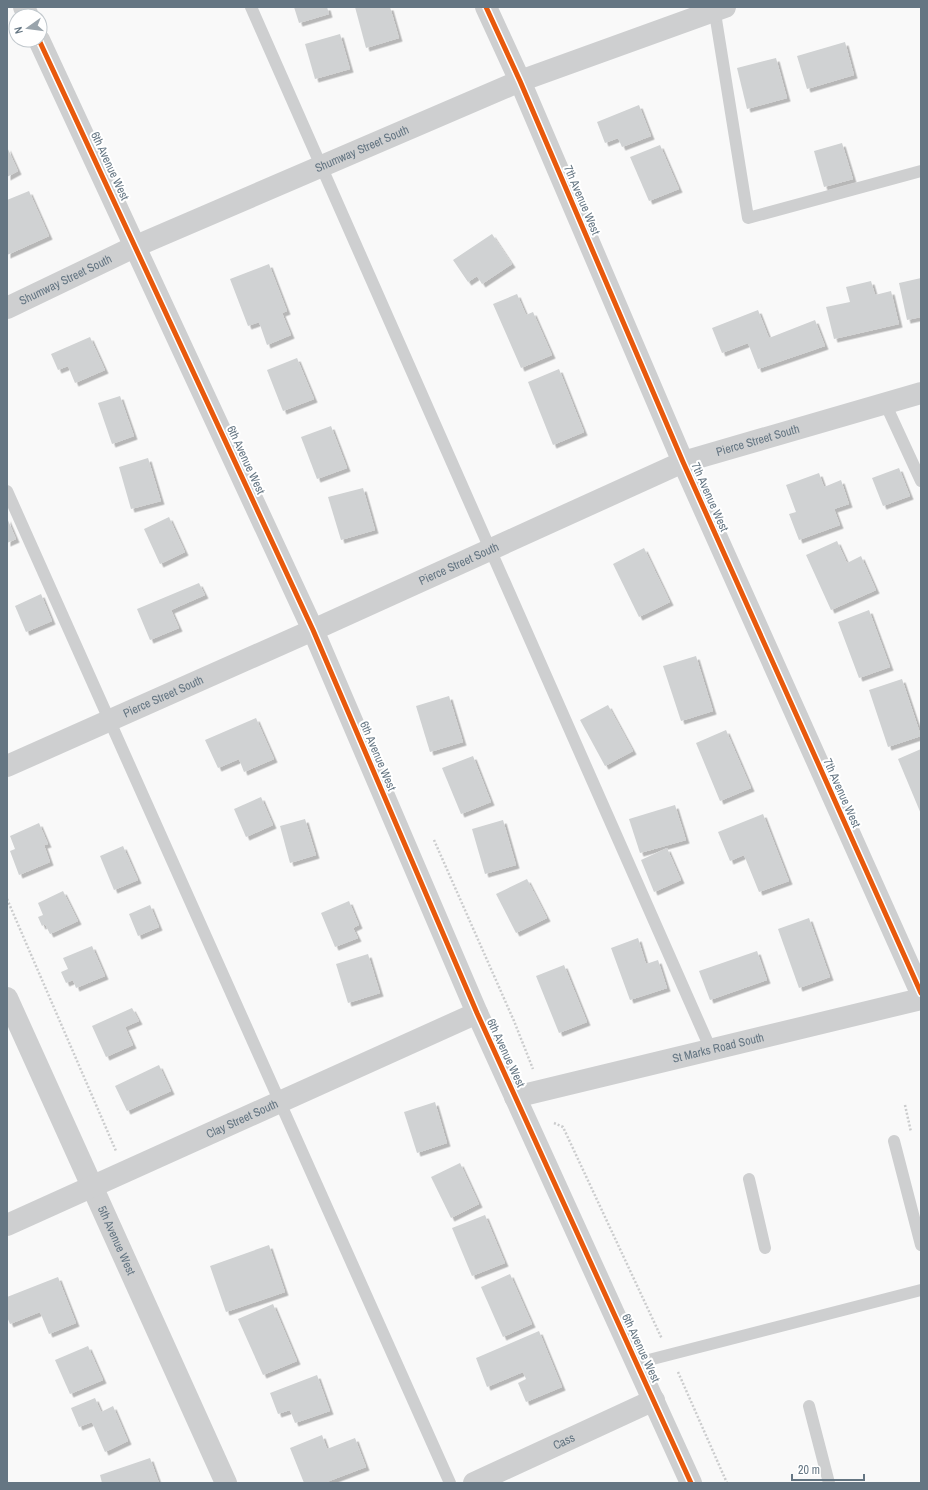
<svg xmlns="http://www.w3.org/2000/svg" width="928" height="1490" viewBox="0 0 928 1490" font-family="'Archivo Narrow',sans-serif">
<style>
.building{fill:#d0d2d3;filter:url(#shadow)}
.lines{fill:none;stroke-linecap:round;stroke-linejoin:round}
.path{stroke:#cbcccd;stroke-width:2.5;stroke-dasharray:2 2;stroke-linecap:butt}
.service{stroke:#cecfd0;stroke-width:12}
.minor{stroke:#cecfd0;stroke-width:22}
.cycleway-casing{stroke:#fff;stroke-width:8}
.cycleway{stroke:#e8590c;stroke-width:5}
.labels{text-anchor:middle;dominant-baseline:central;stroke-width:4;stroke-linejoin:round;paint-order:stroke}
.street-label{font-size:12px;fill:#657683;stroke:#fff}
</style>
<defs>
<filter id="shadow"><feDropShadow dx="3.5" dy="3.5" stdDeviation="0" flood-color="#0004"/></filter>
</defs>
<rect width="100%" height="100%" fill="#f9f9f9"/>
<g class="building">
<path d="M 294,7 L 327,7 L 329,14 L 299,23 Z"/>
<path d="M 355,7 L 390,7 L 399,38 L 366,48 Z"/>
<path d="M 340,34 L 350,69 L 315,79 L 305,44 Z"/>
<path d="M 845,42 L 854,75 L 807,89 L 797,56 Z"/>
<path d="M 776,58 L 787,98 L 747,109 L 737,68 Z"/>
<path d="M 639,105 L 651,136 L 622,147 L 618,138 L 605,143 L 597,122 Z"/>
<path d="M 842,143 L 853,179 L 824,187 L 814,151 Z"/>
<path d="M 660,145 L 679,189 L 649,201 L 630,157 Z"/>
<path d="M 7,147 L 18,171 L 7,177 Z"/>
<path d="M 29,191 L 49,236 L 7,255 L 7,200 Z"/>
<path d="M 492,234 L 512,264 L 482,284 L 477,276 L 468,282 L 453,260 Z"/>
<path d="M 269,264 L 287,311 L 282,313 L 291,335 L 267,345 L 259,322 L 248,326 L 230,279 Z"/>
<path d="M 921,278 L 921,317 L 907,320 L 899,283 Z"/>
<path d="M 871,281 L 875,295 L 891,291 L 899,324 L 834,339 L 826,307 L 850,302 L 846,287 Z"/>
<path d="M 517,294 L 526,315 L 533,312 L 552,355 L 521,368 L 493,304 Z"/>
<path d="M 758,310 L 769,338 L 815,320 L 825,346 L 758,369 L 748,343 L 722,353 L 712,328 Z"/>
<path d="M 90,337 L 105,370 L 75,383 L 68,366 L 58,370 L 51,354 Z"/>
<path d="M 297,358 L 314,399 L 283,411 L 267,370 Z"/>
<path d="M 559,369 L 584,432 L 553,445 L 528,382 Z"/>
<path d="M 120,396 L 134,436 L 112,444 L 98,403 Z"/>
<path d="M 331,426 L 347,468 L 317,479 L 301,437 Z"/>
<path d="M 148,458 L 161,501 L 131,509 L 119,467 Z"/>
<path d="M 899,468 L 910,496 L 883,506 L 872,478 Z"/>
<path d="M 819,473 L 824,487 L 841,480 L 849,504 L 834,509 L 840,525 L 799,540 L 789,514 L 796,512 L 786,485 Z"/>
<path d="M 363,488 L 375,530 L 341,540 L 328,497 Z"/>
<path d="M 169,517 L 185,552 L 160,564 L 144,529 Z"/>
<path d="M 7,518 L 16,539 L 7,543 Z"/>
<path d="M 837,541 L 847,563 L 861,556 L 876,590 L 831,610 L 806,555 Z"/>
<path d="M 644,548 L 670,602 L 639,617 L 613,564 Z"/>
<path d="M 199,583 L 205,595 L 171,610 L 179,628 L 150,640 L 137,609 Z"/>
<path d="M 41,594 L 52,621 L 26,632 L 15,606 Z"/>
<path d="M 869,610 L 890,667 L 859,678 L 838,622 Z"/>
<path d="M 696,656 L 713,711 L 681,721 L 663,666 Z"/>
<path d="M 902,679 L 921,736 L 888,747 L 869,690 Z"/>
<path d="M 449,696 L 463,742 L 430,752 L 416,706 Z"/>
<path d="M 608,705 L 633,751 L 605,766 L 580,720 Z"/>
<path d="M 256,718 L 274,759 L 244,772 L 239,759 L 218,768 L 205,740 Z"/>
<path d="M 726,730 L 751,788 L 720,801 L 696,743 Z"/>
<path d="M 921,749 L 921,814 L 898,759 Z"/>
<path d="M 473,756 L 491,802 L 461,814 L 442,768 Z"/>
<path d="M 261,797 L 273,825 L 246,837 L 234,809 Z"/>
<path d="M 675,805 L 686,840 L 640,853 L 629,819 Z"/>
<path d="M 763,814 L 789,881 L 759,892 L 744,855 L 730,861 L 718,832 Z"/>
<path d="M 305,819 L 316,855 L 290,863 L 280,826 Z"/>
<path d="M 503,820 L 516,865 L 485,874 L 472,829 Z"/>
<path d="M 39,823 L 48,844 L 44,845 L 50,862 L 19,875 L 10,851 L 15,849 L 10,836 Z"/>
<path d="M 123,846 L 138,880 L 114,890 L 100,856 Z"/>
<path d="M 667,848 L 681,880 L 654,892 L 641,860 Z"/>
<path d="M 527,879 L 547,918 L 516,933 L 496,894 Z"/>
<path d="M 63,891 L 78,921 L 50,934 L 45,924 L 42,926 L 38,917 L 43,915 L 38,903 Z"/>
<path d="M 349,901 L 359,925 L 353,928 L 358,938 L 335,947 L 321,913 Z"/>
<path d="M 150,905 L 159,927 L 138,936 L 129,914 Z"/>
<path d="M 809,918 L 830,977 L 799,988 L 778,929 Z"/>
<path d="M 638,938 L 646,964 L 658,960 L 667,988 L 630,1000 L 611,948 Z"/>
<path d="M 92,946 L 105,976 L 76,988 L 73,980 L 66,983 L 61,972 L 68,969 L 63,958 Z"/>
<path d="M 757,951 L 767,980 L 710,1000 L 699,971 Z"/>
<path d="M 368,954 L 380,993 L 348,1003 L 336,964 Z"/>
<path d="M 564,965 L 587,1022 L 559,1033 L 536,976 Z"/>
<path d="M 132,1008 L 139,1021 L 125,1027 L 133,1045 L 106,1057 L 92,1026 Z"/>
<path d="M 159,1065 L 171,1091 L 127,1111 L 115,1086 Z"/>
<path d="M 435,1102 L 447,1143 L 417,1153 L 404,1112 Z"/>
<path d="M 460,1163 L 479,1204 L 451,1218 L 431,1177 Z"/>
<path d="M 485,1215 L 505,1263 L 472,1276 L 452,1228 Z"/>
<path d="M 269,1245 L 285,1292 L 226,1312 L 210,1266 Z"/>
<path d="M 510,1274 L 532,1324 L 503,1337 L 481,1287 Z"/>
<path d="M 58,1277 L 76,1323 L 49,1334 L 40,1312 L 10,1324 L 7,1317 L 7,1297 Z"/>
<path d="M 273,1304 L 297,1361 L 263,1375 L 238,1319 Z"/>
<path d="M 539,1331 L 562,1387 L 526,1402 L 518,1383 L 526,1379 L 523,1372 L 487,1387 L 476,1358 Z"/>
<path d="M 88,1346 L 103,1380 L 70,1394 L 55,1360 Z"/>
<path d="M 317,1375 L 330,1411 L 295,1423 L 290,1410 L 278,1414 L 270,1393 Z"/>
<path d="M 95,1398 L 101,1412 L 113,1406 L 128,1441 L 105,1452 L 92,1422 L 79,1427 L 71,1408 Z"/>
<path d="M 322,1435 L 327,1449 L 355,1438 L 366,1467 L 324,1483 L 304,1483 L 290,1448 Z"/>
<path d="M 150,1458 L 159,1483 L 102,1483 L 100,1475 Z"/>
</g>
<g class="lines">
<g class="path">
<path d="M 434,840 L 514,1021 L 533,1069"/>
<path d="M 7,899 L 116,1151"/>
<path d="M 905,1105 L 911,1132"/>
<path d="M 554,1123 L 563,1127 L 662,1339"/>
<path d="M 678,1372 L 727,1483"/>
</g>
<g class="service">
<path d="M 251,7 L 711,1050"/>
<path d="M 714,7 L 748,218 L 921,171"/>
<path d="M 885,403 L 921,481"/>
<path d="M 7,491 L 450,1483"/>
<path d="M 894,1141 L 921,1245"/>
<path d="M 749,1179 L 765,1248"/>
<path d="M 637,1363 L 921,1290"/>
<path d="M 809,1406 L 829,1483"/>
</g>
<g class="minor">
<path d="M 24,7 L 28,16"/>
<path d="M 486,7 L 520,81 L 683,462 L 921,993"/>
<path d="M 39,40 L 313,630 L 477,1013 L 691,1483"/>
<path id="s1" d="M 7,308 L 136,246 L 520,81 L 725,7"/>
<path id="s2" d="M 7,766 L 313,630 L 683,462 L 921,393"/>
<path id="s3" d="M 7,998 L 226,1483"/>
<path id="s4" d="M 515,1097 L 921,999"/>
<path id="s5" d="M 7,1225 L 477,1013"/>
<path id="s6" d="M 474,1483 L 654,1400"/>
</g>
<g class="cycleway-casing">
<g id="cycleway">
<path d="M 486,7 L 520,81 L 683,462 L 921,993"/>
<path d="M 39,40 L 313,630 L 477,1013 L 691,1483"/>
</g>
</g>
<use href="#cycleway" class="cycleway"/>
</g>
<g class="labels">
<g class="street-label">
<text stroke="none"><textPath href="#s1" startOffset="389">Shumway Street South</textPath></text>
<text transform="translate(110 166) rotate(65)">6th Avenue West</text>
<text transform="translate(582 200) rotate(67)">7th Avenue West</text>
<text stroke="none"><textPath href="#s1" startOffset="65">Shumway Street South</textPath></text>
<text stroke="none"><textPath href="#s2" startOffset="819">Pierce Street South</textPath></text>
<text transform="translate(246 460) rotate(65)">6th Avenue West</text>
<text transform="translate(710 497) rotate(66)">7th Avenue West</text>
<text stroke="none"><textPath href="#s2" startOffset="495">Pierce Street South</textPath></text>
<text stroke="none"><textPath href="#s2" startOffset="171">Pierce Street South</textPath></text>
<text transform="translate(378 756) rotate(67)">6th Avenue West</text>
<text transform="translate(842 793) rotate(66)">7th Avenue West</text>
<text stroke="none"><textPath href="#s4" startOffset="209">St Marks Road South</textPath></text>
<text transform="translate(506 1053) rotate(65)">6th Avenue West</text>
<text stroke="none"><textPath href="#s5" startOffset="258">Clay Street South</textPath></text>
<text stroke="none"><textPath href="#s3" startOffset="266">5th Avenue West</textPath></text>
<text transform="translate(641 1348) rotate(65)">6th Avenue West</text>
<text stroke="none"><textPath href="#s6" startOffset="99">Cass</textPath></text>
</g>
</g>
<rect width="928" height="1490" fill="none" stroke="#657683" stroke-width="16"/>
<g transform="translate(28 28) rotate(256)"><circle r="19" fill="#ffffff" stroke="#c1c8cd"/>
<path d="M0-3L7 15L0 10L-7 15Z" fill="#99a4ac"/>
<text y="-6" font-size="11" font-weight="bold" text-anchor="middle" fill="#657683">N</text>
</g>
<path d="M792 1474v6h72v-6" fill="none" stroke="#657683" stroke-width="2"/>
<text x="798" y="1474" font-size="12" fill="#657683" stroke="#ffffff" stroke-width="3" paint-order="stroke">20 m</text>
</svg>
